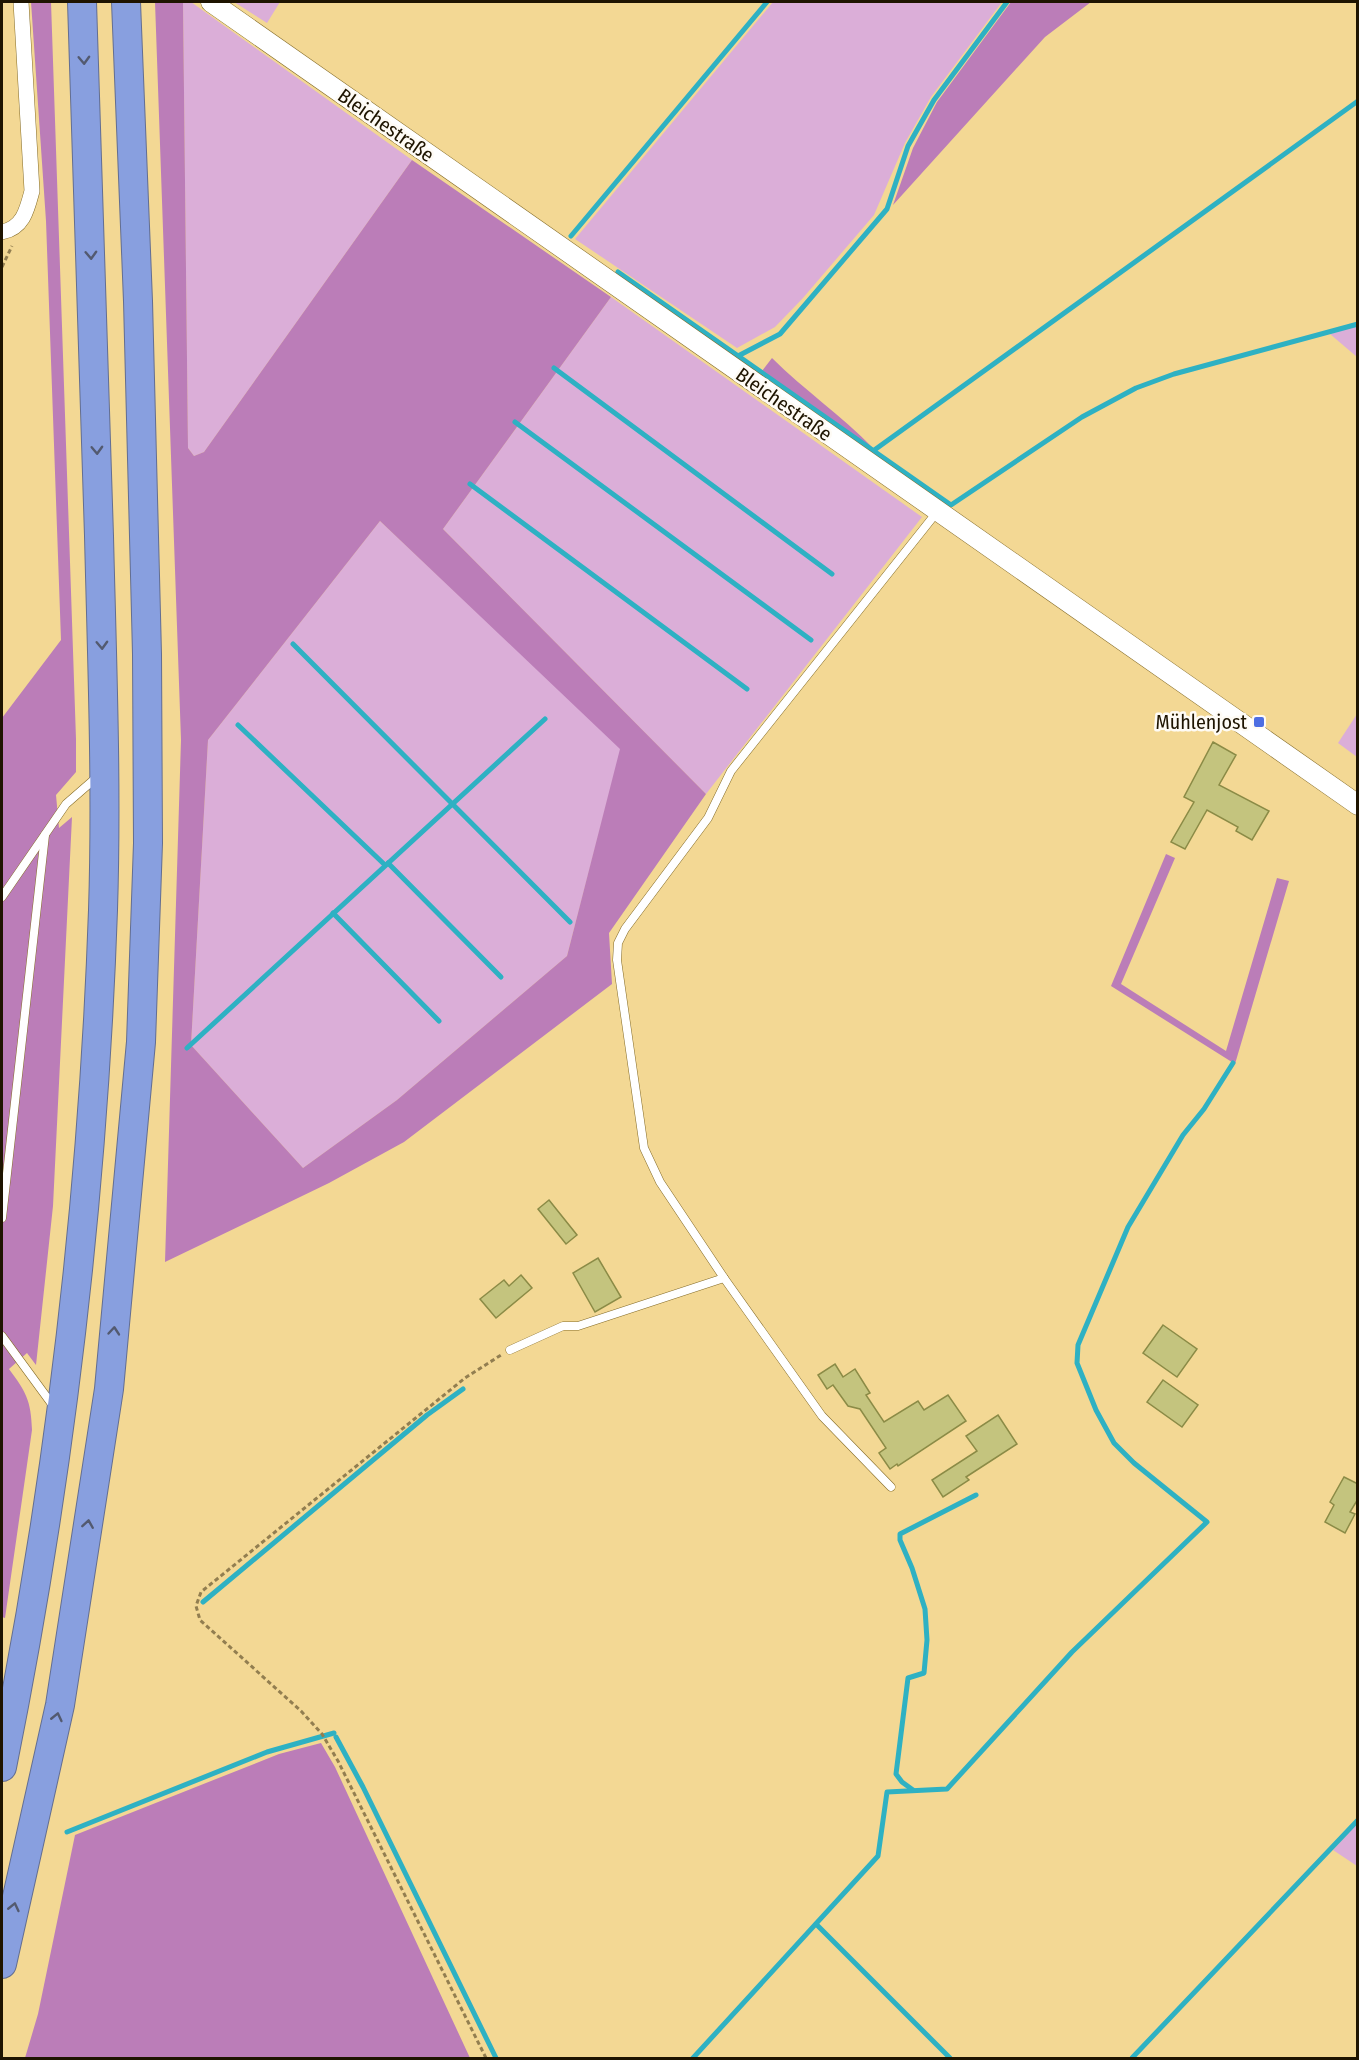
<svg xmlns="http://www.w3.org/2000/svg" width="1359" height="2060" viewBox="0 0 1359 2060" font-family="'Fira Sans Condensed',sans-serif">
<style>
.green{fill:#dbaed8}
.forest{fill:#bb7db8;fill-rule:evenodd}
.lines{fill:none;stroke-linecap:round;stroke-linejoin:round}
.stream{stroke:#2eb1c3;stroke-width:5}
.building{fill:#c4c47e;stroke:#8b8b46;stroke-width:1.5}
.service-casing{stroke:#856c28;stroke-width:9}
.minor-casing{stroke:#856c28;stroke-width:16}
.tertiary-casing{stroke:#856c28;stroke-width:21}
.motorway-casing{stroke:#636e91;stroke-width:30}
.path{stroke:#927e50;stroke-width:3;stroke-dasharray:4.5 3;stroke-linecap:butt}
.service{stroke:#fff;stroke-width:8}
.minor{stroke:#fff;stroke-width:15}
.tertiary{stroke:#fff;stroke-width:20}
.motorway{stroke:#889fdf;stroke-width:28}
.oneway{stroke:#535a70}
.poi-dot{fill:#4d6ee2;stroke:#fefbf5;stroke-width:2}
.labels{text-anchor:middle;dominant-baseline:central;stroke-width:5;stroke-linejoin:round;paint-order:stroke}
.street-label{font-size:20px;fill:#1e1400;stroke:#fefbf5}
.poi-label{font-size:20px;fill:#1e1400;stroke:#fefbf5;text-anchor:end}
</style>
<rect width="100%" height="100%" fill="#f3d894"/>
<g class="green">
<path d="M 183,2 L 191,2 L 412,160 L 204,452 L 194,456 L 188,448 Z"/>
<path d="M 234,2 L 280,2 L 267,23 Z"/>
<path d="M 773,2 L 1002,2 L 931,97 L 905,143 L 874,215 L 803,298 L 775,327 L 737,348 L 575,239 Z"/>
<path d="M 611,297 L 922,517 L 706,794 L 443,529 Z"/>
<path d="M 1357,326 L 1358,326 L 1357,357 L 1330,334 Z"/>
<path d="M 380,521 L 621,748 L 567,956 L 397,1100 L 303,1168 L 191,1045 L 208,740 Z"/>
<path d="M 1357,714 L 1358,757 L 1357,757 L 1338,743 Z"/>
<path d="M 1357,1824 L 1357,1866 L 1333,1850 Z"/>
</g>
<g class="forest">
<path d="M 31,2 L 51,2 L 76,739 L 76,772 L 56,795 L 59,828 L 72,817 L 53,1206 L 36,1365 L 27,1353 L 9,1369 C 26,1392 31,1400 32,1430 L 5,1618 L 2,1617 L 2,718 L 61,640 L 46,221 Z"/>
<path d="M 155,2 L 183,2 L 188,448 L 194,456 L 204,452 L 412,160 L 611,297 L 443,529 L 706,794 L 609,933 L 612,984 L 404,1142 L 329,1183 L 165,1262 L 181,740 ZM 380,521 L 620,749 L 567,956 L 397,1100 L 303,1168 L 191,1045 L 208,740 Z"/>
<path d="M 1011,2 L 1091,2 L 1045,37 L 893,205 L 913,148 L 937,102 Z"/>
<path d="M 772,358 C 804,390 841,415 873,448 L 872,449 L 762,371 Z"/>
<path d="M 1166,854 L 1175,858 L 1121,984 L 1226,1051 L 1277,878 L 1289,881 L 1235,1064 L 1111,986 Z"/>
<path d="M 321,1743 L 335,1767 L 470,2058 L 25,2058 L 38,2014 L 75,1835 L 279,1754 Z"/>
</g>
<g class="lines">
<g class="stream">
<path d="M 571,236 L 767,2"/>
<path d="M 618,272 L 951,505 L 1082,417 L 1136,388 L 1174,374 L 1358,324"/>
<path d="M 738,356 L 780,334 L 887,209 L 908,146 L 934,100 L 1007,2"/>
<path d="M 554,368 L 832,574"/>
<path d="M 515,422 L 811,640"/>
<path d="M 873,451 L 1358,101"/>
<path d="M 470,484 L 747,689"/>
<path d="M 293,644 L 570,922"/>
<path d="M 238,725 L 385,865"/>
<path d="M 388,863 L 501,977"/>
<path d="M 333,913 L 439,1021"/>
<path d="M 187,1048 L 545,719"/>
<path d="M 203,1602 L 427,1415 L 463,1389"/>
<path d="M 336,1737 L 363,1787 L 496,2058"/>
<path d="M 913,1790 L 902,1782 L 896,1774 L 908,1678 L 924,1673 L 927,1640 L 925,1609 L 912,1568 L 900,1540 L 900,1534 L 976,1495"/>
<path d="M 67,1832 L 267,1752 L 334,1733"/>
<path d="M 816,1924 L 950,2058"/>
<path d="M 693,2058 L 878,1856 L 887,1792 L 947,1789 L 1072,1652 L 1207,1522 L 1134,1463 L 1114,1443 L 1096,1410 L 1077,1363 L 1078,1345 L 1128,1227 L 1183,1135 L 1204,1109 L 1233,1063"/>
<path d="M 1132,2058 L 1358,1820"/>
</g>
</g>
<g class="building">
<path d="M 1213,742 L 1236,755 L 1219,785 L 1269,811 L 1252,840 L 1236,831 L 1238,827 L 1207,810 L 1185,849 L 1171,842 L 1194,802 L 1184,797 Z"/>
<path d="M 549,1200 L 577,1235 L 566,1244 L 538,1209 Z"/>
<path d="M 598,1258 L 621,1297 L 595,1312 L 573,1273 Z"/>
<path d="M 521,1275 L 532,1288 L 496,1318 L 480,1299 L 504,1280 L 509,1286 Z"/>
<path d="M 1163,1325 L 1197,1349 L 1177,1377 L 1143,1353 Z"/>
<path d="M 835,1364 L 843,1377 L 855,1369 L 870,1393 L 866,1395 L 884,1422 L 918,1401 L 924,1410 L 948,1395 L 966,1421 L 898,1466 L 897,1464 L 890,1469 L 879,1453 L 886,1448 L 860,1409 L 848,1406 L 833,1385 L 827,1389 L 818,1375 Z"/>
<path d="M 1163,1380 L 1198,1405 L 1182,1427 L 1147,1402 Z"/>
<path d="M 998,1415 L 1017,1444 L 966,1477 L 969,1480 L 943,1497 L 932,1480 L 977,1451 L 966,1436 Z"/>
<path d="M 1344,1477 L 1358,1484 L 1358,1499 L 1350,1512 L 1355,1514 L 1345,1533 L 1325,1522 L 1334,1505 L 1330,1502 Z"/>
</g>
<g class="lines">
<g class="service-casing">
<g id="service">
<path d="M 2,897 L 66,804 L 97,777"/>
<path d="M 2,1218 L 45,835"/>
<path d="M 2,1336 L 54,1407"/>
<path d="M 510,1350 L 563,1326 L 578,1326 L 724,1278"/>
<path d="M 891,1487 L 822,1416 L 724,1278 L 660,1182 L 644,1148 L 617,960 L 618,943 L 625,929 L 708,818 L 731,771 L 937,512"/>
</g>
</g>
<g class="minor-casing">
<path id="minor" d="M 2,232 C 23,228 27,210 32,191 L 21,2"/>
</g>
<g class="tertiary-casing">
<path id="tertiary" d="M 211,2 L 1358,805"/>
</g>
<g class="motorway-casing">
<g id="motorway">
<path d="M 2,1767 C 59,1484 93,1199 103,910 C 107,785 102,661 99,536 C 94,358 88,180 82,2"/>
<path d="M 2,1964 L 60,1705 L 109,1389 L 141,1042 L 148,843 L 147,654 L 138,301 L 126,2"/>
</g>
</g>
<g class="path">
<path d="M 2,267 L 12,246"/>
<path d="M 486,2058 L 338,1761 L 322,1734 L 301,1711 L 200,1620 L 196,1606 L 201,1592 L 465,1378 L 501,1355"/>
</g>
<use href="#service" class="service"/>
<use href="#minor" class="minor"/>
<use href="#tertiary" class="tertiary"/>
<use href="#motorway" class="motorway"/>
</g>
<defs><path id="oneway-chevron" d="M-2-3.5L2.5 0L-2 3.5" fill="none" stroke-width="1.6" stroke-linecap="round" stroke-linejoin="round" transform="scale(1.5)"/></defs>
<g class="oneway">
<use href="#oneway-chevron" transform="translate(84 60) rotate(88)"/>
<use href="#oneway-chevron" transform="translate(91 255) rotate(88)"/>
<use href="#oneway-chevron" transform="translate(97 450) rotate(88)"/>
<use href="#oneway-chevron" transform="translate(102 645) rotate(88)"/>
<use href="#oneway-chevron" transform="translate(114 1331) rotate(-85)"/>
<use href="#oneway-chevron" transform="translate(88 1524) rotate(-81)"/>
<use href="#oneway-chevron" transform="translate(57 1717) rotate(-77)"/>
<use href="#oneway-chevron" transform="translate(14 1907) rotate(-77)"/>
</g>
<rect class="poi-dot" x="1253" y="716" width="12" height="12" rx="3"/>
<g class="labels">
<g class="street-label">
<text transform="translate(386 125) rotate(35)">Bleichestraße</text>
<text transform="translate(784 404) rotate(35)">Bleichestraße</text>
</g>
<g class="poi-label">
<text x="1247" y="722">Mühlenjost</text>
</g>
</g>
<rect width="1359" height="2060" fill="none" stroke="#1e1400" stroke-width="6"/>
</svg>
